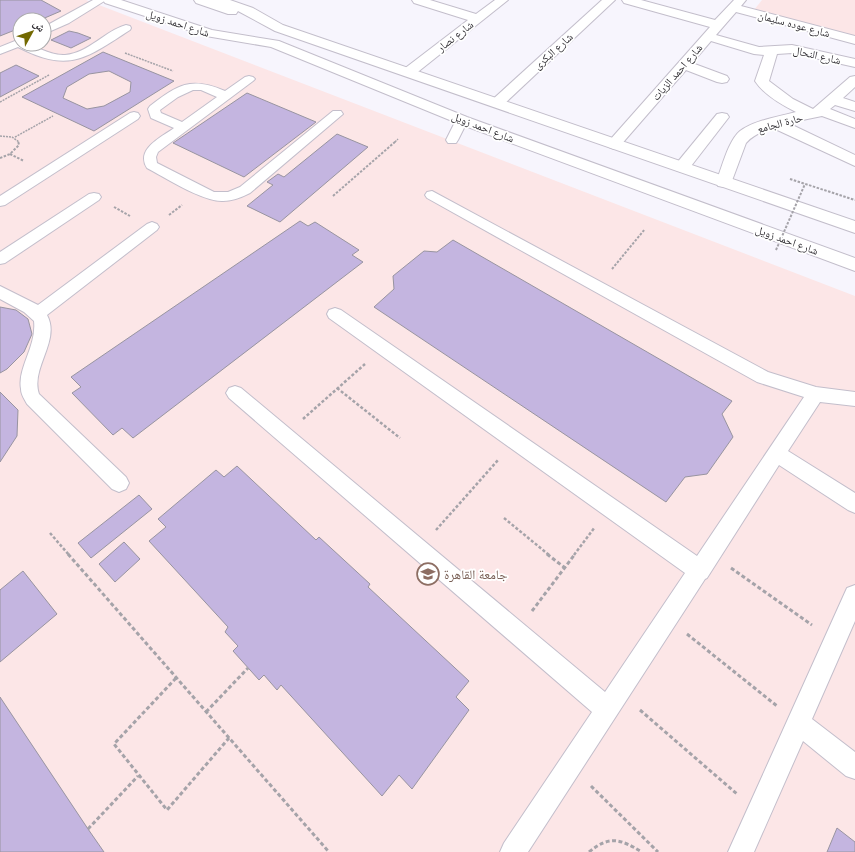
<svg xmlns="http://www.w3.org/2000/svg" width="855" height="852" viewBox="0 0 855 852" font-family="'Space Grotesk','Noto Naskh Arabic',sans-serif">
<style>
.education{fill:#fce6e7;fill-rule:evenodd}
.building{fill:#c4b5e0;stroke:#9894a0;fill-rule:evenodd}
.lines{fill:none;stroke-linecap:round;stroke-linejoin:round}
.lane-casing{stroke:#c3becb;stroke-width:2}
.street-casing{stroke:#c3becb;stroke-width:2}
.primary-casing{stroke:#c3becb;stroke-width:2}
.path-far3{stroke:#a5a3a9;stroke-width:1.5;stroke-dasharray:2 1;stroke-linecap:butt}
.path-far2{stroke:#a5a3a9;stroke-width:2;stroke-dasharray:2.5 1.5;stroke-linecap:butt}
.path-far1{stroke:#a5a3a9;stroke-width:2.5;stroke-dasharray:3 2;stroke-linecap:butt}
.path{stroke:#a5a3a9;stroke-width:3;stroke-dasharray:4 2.5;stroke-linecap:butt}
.lane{fill:#fff;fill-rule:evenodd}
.street{fill:#fff;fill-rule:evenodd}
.primary{fill:#fff;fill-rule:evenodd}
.path-bridge{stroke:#a5a3a9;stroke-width:2;stroke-dasharray:2.5 1.5;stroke-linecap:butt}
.labels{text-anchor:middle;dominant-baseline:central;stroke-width:3.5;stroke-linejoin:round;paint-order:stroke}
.far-street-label{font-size:11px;fill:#2f2d32;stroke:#fff}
.education-label{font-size:13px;fill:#785e54;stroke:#fff;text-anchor:start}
</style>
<rect width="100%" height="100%" fill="#f7f5fd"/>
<g class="education">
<path d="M 0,0 L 86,0 L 855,296 L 855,852 L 0,852 ZM 20,20 L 44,20 L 44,44 L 20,44 Z"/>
<path d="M 762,0 L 855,0 L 855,37 L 754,10 Z"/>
</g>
<g class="building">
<path d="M 0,0 L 41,0 L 61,11 L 40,20 L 20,20 L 20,28 L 0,36 Z"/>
<path d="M 69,31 L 78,33 L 91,38 L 71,48 L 51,40 Z"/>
<path d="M 103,52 L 174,81 L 94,131 L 22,97 ZM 109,71 L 131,82 L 130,92 L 104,106 L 87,109 L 63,98 L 67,87 L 89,74 Z"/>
<path d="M 16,65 L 39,76 L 0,97 L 0,73 Z"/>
<path d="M 247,93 L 316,122 L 244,177 L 173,143 Z"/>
<path d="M 337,134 L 368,147 L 280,222 L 247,206 L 273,185 L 267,182 L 278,174 L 284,177 Z"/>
<path d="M 300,221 L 308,226 L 315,222 L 359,250 L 352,255 L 363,262 L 133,438 L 122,428 L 113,435 L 72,393 L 81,387 L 71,377 Z"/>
<path d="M 453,240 L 732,401 L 722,414 L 733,437 L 707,474 L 685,477 L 666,502 L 374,307 L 394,289 L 393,276 L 424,251 L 437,252 Z"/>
<path d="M 0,307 L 16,310 L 28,319 L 32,334 L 24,352 L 7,369 L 0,373 Z"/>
<path d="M 0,392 L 18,410 L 17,436 L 0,462 Z"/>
<path d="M 237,466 L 316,540 L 319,537 L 370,584 L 368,587 L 469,681 L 456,697 L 469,710 L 412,789 L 399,775 L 382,796 L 281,685 L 277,690 L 264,675 L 259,680 L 233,651 L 238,646 L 225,632 L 228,627 L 149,541 L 166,527 L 158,519 L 216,470 L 224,477 Z"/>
<path d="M 139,495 L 152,509 L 91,558 L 78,543 Z"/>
<path d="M 124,542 L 140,559 L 115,582 L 99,564 Z"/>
<path d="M 23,571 L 57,614 L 0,662 L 0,590 Z"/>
<path d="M 0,697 L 88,829 L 104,852 L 0,852 Z"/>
<path d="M 837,828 L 855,842 L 855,852 L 827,852 Z"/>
</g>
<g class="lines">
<g class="lane-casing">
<g id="lane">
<path d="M 93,0 L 106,0 L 69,23 L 44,34 L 44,27 Z"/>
<path d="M 126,25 L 130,26 L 131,28 L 130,30 C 85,59 69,73 18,47 L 0,54 L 0,47 L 20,39 L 20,44 C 36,44 48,56 65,55 C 89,53 106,30 126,25 Z"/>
<path d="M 249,76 L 253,77 L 255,79 L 253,81 L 158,152 L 156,157 L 157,163 L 214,192 L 228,192 L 240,187 L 333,111 L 341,111 L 343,114 L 250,193 C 242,197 233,201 223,201 C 203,202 166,178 147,168 C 135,149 162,137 174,128 L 151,118 L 148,109 L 150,106 C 178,85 190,76 225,91 L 245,77 ZM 193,90 L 201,90 L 217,97 L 182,122 L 161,113 L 160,110 L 178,97 Z"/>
<path d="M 134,112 L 138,113 L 140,116 L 138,119 L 5,205 L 0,206 L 0,196 L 130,113 Z"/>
<path d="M 462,116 L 466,117 L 468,120 L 458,140 L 456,143 L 448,143 L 446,140 L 456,120 L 458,117 Z"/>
<path d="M 432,191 L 768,372 L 816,387 L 855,392 L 855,406 L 820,402 L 788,451 L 855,493 L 855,513 L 848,510 L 779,465 L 707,578 L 705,579 L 528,852 L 500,852 L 504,843 L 592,712 L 229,398 L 226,393 L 229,388 L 235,386 L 241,388 L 605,692 L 685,573 L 329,318 L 327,314 L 329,310 L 335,308 L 341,310 L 697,556 L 804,397 L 757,382 L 427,198 L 425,195 L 427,192 Z"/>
<path d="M 94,193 L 99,194 L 101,197 L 99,200 L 5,263 L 0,264 L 0,252 L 89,194 Z"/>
<path d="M 152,222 L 157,224 L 159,227 L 157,230 L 47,315 C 61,341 30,368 39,394 L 126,477 L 129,483 L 126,489 L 119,492 L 112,489 L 27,404 C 25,400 21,395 21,389 C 17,368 37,346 34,321 L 24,312 L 0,299 L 0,286 L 38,305 L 147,224 Z"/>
<path d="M 855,585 L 855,621 L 812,719 L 855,752 L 855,779 L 846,776 L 803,741 L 754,852 L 728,852 L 847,588 Z"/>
</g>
</g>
<g class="street-casing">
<g id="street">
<path d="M 412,0 L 430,0 L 476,14 L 495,0 L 508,0 L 414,75 L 404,75 L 402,72 L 404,69 L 468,20 L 414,3 Z"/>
<path d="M 602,0 L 615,0 L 502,106 L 497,107 L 492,106 L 490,103 L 492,100 Z"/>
<path d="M 622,0 L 641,0 L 715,20 L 734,0 L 746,0 L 741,6 L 855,36 L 855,44 L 736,12 L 716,35 L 759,47 L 792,45 L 855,59 L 855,67 L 792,53 L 777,54 L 769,81 L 793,99 L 813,109 L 850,77 L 855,76 L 855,87 L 843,98 L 855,102 L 855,111 L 835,105 L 830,109 L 855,119 L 855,128 L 822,116 L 788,123 L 855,155 L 855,166 L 773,128 C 763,131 753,135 746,143 L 730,186 L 724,187 L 718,186 L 716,182 C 722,168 728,141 740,131 C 755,120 778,117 796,112 C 782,105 764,95 755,81 L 764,55 L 754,54 L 711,41 L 692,63 L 727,76 L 729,79 L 727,82 L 722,83 L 717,82 L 686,70 L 619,147 L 614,149 L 609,147 L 606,144 L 609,141 L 710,27 L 624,3 Z"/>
<path d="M 722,113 L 727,114 L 729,117 L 688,170 L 682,172 L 676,170 L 674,167 L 676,164 L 717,114 Z"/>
</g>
</g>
<g class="primary-casing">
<g id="primary">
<path d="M 103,0 L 121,0 L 212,30 L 279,41 L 467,117 L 855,258 L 855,271 L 457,123 L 271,47 L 206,36 L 105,3 Z"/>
<path d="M 194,0 L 230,0 L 253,8 L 283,25 L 855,221 L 855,233 L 275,31 L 238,11 L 236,14 L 228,14 L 196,3 Z"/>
</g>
</g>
<g class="path-far3">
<path d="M 125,53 L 173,71"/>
<path d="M 0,102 L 49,75"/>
<path d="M 0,136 L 12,137 L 19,142"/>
<path d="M 15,137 L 53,116"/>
<path d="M 395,142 L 398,139"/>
</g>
<g class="path-far2">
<path d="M 10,154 L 24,161"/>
<path d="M 0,158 L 10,154 L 19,145 L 18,141"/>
<path d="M 790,179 L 855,200"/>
<path d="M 333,196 L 396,141"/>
<path d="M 114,207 L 130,216"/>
<path d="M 169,215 L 182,205"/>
<path d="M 612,269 L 645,229"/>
</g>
<g class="path-far1">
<path d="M 337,388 L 400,438"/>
<path d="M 303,419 L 365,364"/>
<path d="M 504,518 L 549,555"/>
<path d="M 436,530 L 499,459"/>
<path d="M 50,533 L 69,555"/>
<path d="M 574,555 L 595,527"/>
</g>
<g class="path">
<path d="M 68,554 L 329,852"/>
<path d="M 547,554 L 565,568"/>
<path d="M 731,568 L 812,625"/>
<path d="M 532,611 L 575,554"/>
<path d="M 687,634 L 777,706"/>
<path d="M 176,678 L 114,744 L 167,810 L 229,738"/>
<path d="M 640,710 L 737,794"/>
<path d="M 206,712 L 248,668"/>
<path d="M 591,786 L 658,852"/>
<path d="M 88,829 L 138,776"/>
<path d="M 589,852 C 610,835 620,839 642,852"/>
</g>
<use href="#lane" class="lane"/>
<use href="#street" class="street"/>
<use href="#primary" class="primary"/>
<path class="path-bridge" d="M 776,250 L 805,184"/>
</g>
<defs>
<g id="university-ring" transform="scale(1.15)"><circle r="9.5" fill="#fff" stroke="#8d6e63" stroke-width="1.5"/><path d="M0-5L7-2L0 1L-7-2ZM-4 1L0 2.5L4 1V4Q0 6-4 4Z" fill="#8d6e63"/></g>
</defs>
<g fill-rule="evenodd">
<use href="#university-ring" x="428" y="574"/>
</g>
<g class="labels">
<g class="far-street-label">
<text transform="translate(178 23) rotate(18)">شارع احمد زويل</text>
<text transform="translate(794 24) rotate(15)">شارع عوده سليمان</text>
<text transform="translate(455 36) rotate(-38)">شارع نصار</text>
<text transform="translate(553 51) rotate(-42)">شارع البكرى</text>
<text transform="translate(817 55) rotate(13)">شارع النحال</text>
<text transform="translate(677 72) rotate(-49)">شارع احمد الزيات</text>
<text transform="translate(780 123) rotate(-15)">حارة الجامع</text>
<text transform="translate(483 127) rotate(21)">شارع احمد زويل</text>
<text transform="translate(787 240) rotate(20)">شارع احمد زويل</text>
</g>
<g class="education-label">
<text x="444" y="574">جامعة القاهرة</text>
</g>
</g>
<g transform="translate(32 32) rotate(50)"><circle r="19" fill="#ffffff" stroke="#acabad"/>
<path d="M0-3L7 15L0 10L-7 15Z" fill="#736901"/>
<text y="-6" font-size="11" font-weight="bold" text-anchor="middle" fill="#2f2d32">ش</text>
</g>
</svg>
